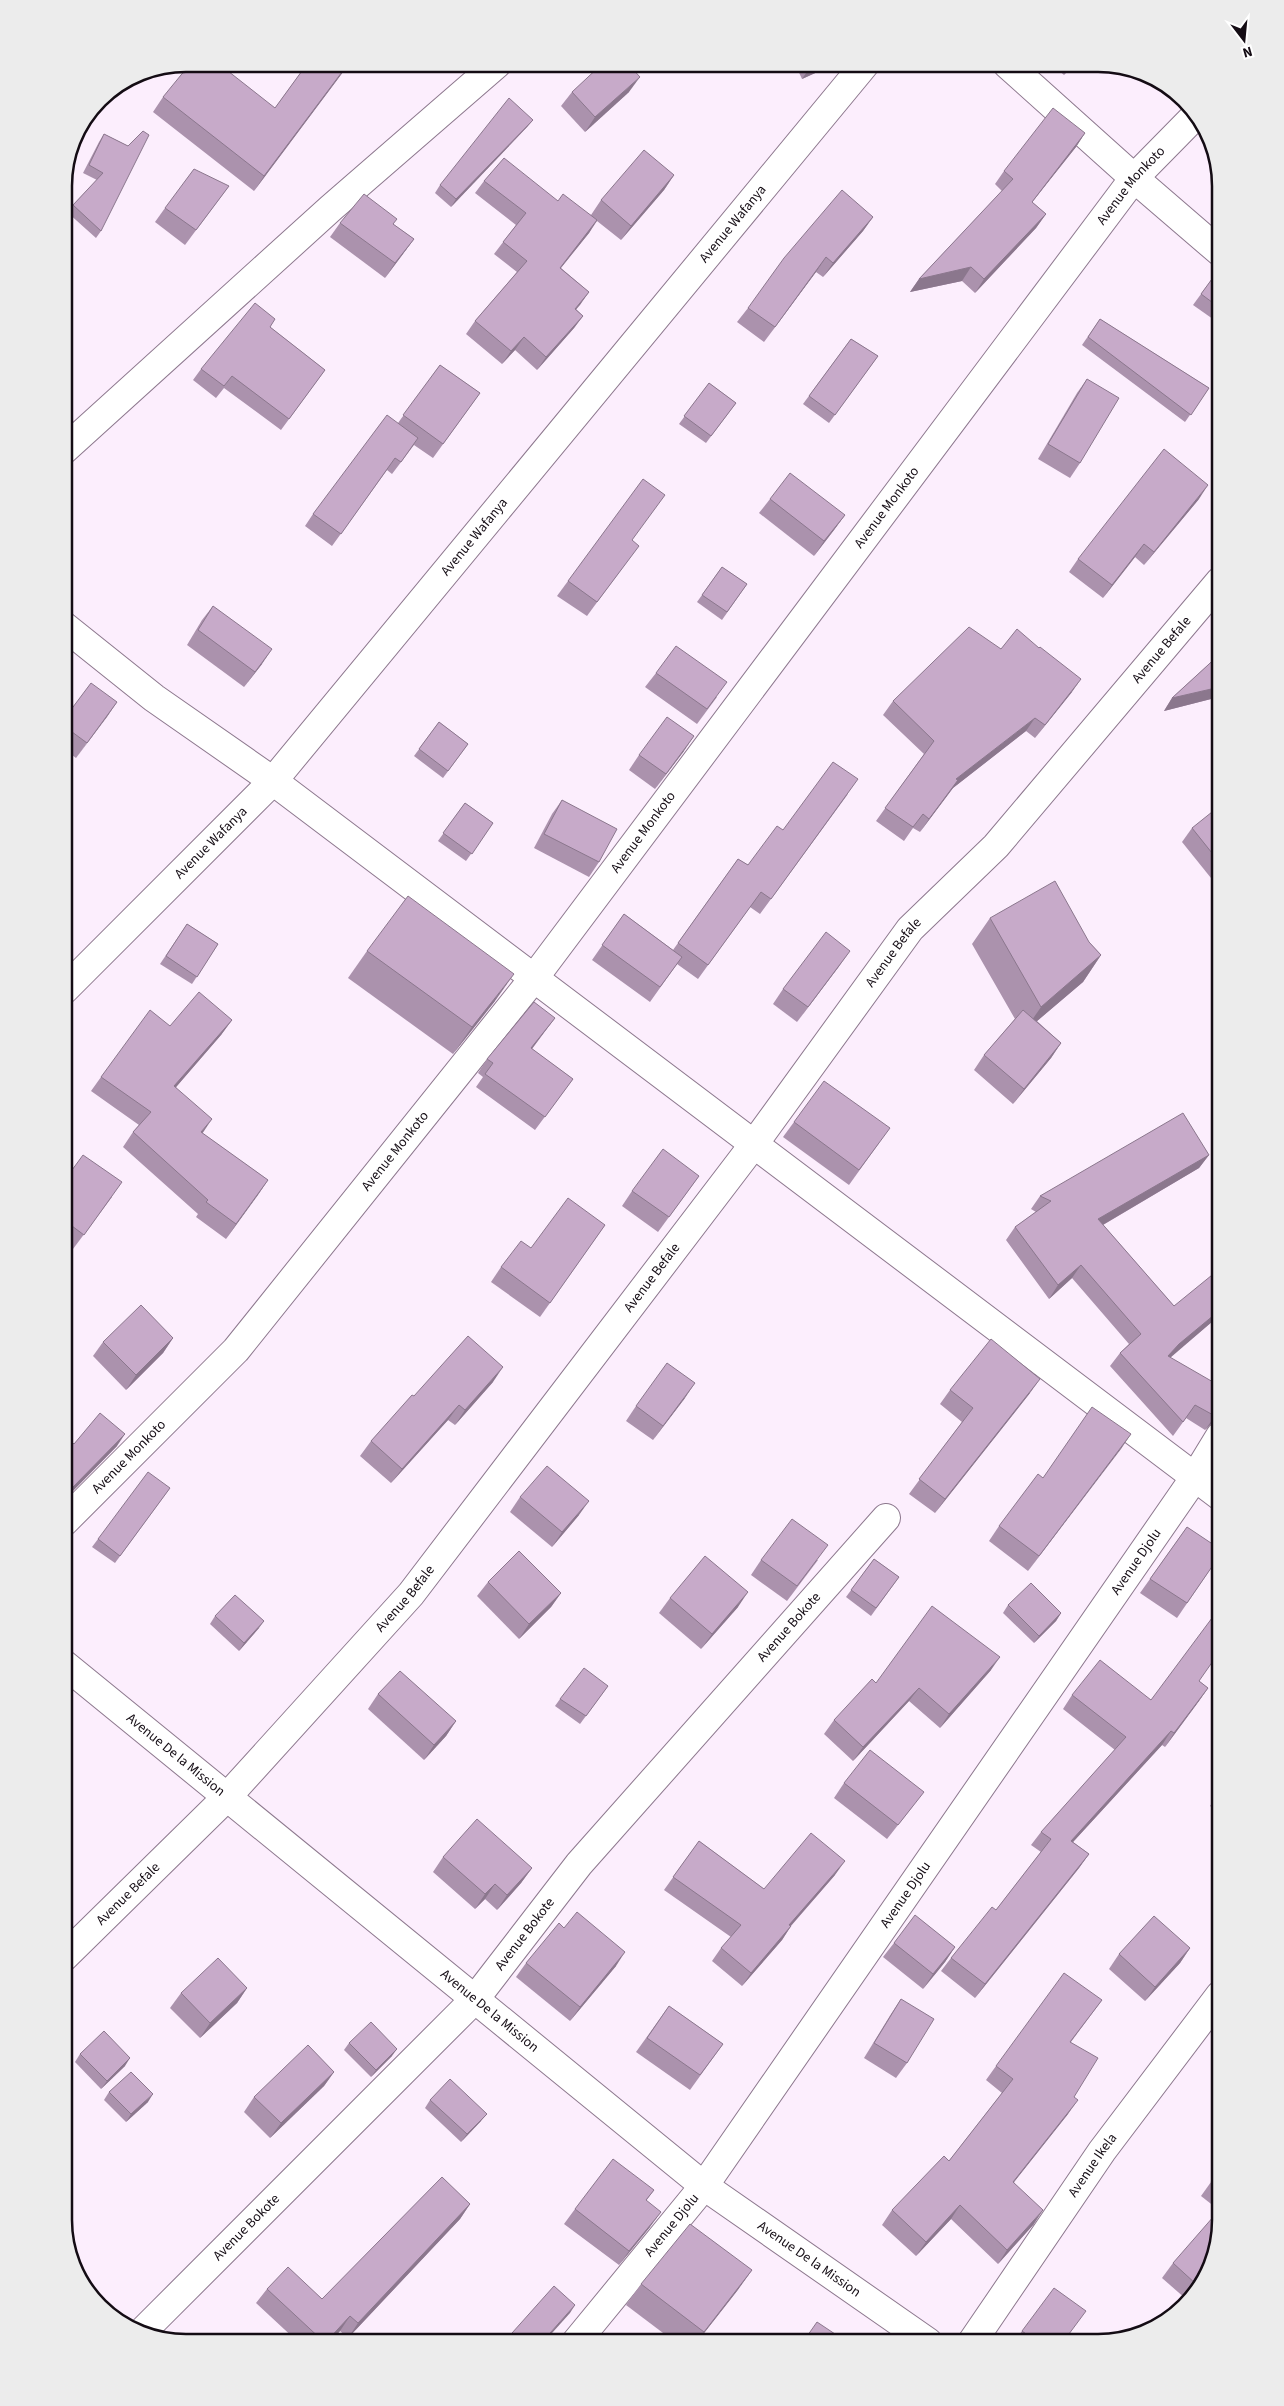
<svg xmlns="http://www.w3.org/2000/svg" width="1284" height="2406" viewBox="0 0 1284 2406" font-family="'Source Sans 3',sans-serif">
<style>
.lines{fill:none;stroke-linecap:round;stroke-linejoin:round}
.minor-casing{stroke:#8d788e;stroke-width:30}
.minor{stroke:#fff;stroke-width:28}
.wall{fill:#ab92ad}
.shaded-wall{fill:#8b778d}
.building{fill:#c7aac9;stroke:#8b778d}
.labels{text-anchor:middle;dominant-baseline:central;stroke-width:4.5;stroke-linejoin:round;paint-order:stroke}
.street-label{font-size:14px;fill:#140c14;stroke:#fff}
.rim{fill:none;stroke:#140c14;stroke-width:2.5}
</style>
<rect width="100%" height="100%" fill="#fceefd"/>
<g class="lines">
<g class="minor-casing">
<g id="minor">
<path d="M 1007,64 L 1134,178 L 1220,252"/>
<path d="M 64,450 L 331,208 L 497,64"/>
<path d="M 64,626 L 154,698 L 273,781 L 1220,1496"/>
<path id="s1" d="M 64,990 L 273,781 L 865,64"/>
<path id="s2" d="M 64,1522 L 236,1350 L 534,978 L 1134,178 L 1193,118"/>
<path id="s3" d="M 64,1664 L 704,2186 L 928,2342"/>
<path id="s4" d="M 64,1957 L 227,1797 L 411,1594 L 754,1144 L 910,929 L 996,846 L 1220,581"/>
<path id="s5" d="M 144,2330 L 475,1999 L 579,1864 L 886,1518"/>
<path id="s6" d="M 576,2342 L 704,2186 L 1195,1477 L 1220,1436"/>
<path id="s7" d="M 972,2342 L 1102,2151 L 1220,1995"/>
</g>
</g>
<use href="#minor" class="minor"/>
</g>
<g class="wall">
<path d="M 307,64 L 349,64 L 254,191 L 153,112 L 163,97 L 275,108 Z"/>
<path d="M 795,64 L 835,64 L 802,79 Z"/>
<path d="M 1051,64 L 1074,64 L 1064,75 Z"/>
<path d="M 572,92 L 629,92 L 585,132 L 561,106 Z"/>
<path d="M 533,120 L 527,127 L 451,207 L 435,193 L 440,185 Z"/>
<path d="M 1085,133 L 1076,147 L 1032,202 L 1046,214 L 1036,228 L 975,293 L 962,281 L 910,292 L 919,279 L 1002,191 L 995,184 L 1004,171 Z"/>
<path d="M 104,134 L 128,146 L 101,231 L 96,238 L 67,212 L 73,205 L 97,180 L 83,173 L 99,142 Z"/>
<path d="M 674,175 L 664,190 L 621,240 L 597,221 L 589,233 L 561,268 L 589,292 L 576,309 L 583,316 L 574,328 L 537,370 L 515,350 L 502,364 L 466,334 L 475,321 L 517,272 L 494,254 L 516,225 L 475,193 L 484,181 L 558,201 L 591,215 L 601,200 Z"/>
<path d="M 229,186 L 185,245 L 155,222 L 165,208 Z"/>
<path d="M 873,217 L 863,231 L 823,277 L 816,272 L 764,342 L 737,322 L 748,308 Z"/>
<path d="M 340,223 L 393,224 L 414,239 L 385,278 L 330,237 Z"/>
<path d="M 1220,268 L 1220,324 L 1193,305 Z"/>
<path d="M 1100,319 L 1209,388 L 1185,422 L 1082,345 Z"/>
<path d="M 270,327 L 325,370 L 281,430 L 224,388 L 216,398 L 193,380 L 201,369 Z"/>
<path d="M 851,339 L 878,356 L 829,423 L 803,404 Z"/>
<path d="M 440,365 L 480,393 L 433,458 L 414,445 L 392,474 L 387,470 L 332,546 L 305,526 L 313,514 L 398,423 Z"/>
<path d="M 1087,379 L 1080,463 L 1070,478 L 1038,459 L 1077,393 Z"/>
<path d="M 709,383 L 736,403 L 706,443 L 679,424 Z"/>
<path d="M 770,499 L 845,515 L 834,530 L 814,556 L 759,513 Z"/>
<path d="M 1199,499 L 1144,565 L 1135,557 L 1103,598 L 1069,572 L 1078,559 Z"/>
<path d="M 632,541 L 628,560 L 587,616 L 557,596 L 568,581 Z"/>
<path d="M 722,567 L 747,584 L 722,620 L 697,602 Z"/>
<path d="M 213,606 L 262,664 L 244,687 L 187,645 L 202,620 Z"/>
<path d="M 1001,649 L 1072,692 L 1035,738 L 1026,731 L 953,788 L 920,832 L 913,828 L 904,841 L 876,821 L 924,754 L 883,715 L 893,701 Z"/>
<path d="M 1220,654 L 1220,709 L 1211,699 L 1164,711 L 1172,698 Z"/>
<path d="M 656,673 L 717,697 L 697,724 L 645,687 Z"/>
<path d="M 117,702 L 76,758 L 64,749 L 64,719 Z"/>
<path d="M 439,722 L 468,744 L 443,778 L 414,756 Z"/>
<path d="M 684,751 L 655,789 L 629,770 L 639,755 Z"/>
<path d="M 848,794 L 760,914 L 750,907 L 698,979 L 677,964 L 650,1002 L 592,960 L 624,914 L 673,950 L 738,859 L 748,865 L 783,830 Z"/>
<path d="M 562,800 L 599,862 L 589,877 L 534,848 L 552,814 Z"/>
<path d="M 465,803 L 493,823 L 466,861 L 438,841 Z"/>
<path d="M 1220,812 L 1220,879 L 1215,883 L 1182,842 L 1192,828 Z"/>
<path d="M 990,918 L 1089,942 L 1101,955 L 1083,982 L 1037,1021 L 1061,1043 L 1051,1058 L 1013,1104 L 974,1070 L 984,1055 L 1015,1019 L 972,944 Z"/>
<path d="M 187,924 L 218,944 L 192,984 L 160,964 Z"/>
<path d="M 367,951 L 495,1001 L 453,1054 L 348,978 Z"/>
<path d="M 840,965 L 797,1022 L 773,1004 L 783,989 Z"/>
<path d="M 555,1018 L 532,1049 L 573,1079 L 535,1130 L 476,1087 L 483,1077 L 478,1073 L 487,1059 Z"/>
<path d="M 232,1020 L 221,1035 L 176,1087 L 202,1133 L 268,1180 L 226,1239 L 196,1217 L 198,1214 L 123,1147 L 133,1132 L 139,1125 L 91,1091 L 101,1077 L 170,1026 Z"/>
<path d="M 794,1122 L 879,1143 L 849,1185 L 783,1137 Z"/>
<path d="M 1209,1155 L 1199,1168 L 1103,1225 L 1174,1306 L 1220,1276 L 1220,1315 L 1170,1357 L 1220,1421 L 1213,1422 L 1205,1430 L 1186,1418 L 1173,1436 L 1110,1366 L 1120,1353 L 1129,1344 L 1072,1278 L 1049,1299 L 1006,1240 L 1015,1227 L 1036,1212 L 1031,1209 L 1040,1196 Z"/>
<path d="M 699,1176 L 658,1232 L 622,1206 L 632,1191 Z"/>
<path d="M 64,1181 L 112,1197 L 73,1249 L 64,1242 Z"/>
<path d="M 605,1225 L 540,1317 L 491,1282 L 501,1267 L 531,1248 Z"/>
<path d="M 173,1338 L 163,1353 L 126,1390 L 93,1356 L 103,1342 Z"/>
<path d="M 493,1382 L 455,1425 L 448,1420 L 391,1483 L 360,1456 L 371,1441 L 414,1396 Z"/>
<path d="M 950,1390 L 1030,1393 L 935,1513 L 909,1494 L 962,1422 L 940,1404 Z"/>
<path d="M 685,1398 L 653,1440 L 626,1421 L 636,1406 Z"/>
<path d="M 1131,1434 L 1028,1571 L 989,1541 L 999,1526 L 1043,1478 Z"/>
<path d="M 64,1436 L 74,1444 L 117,1446 L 64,1500 Z"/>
<path d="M 170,1488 L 115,1563 L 92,1547 L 98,1539 Z"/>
<path d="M 520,1497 L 579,1515 L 552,1547 L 510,1512 Z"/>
<path d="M 1187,1527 L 1220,1555 L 1177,1618 L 1140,1593 Z"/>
<path d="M 874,1559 L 899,1577 L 871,1616 L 846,1597 Z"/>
<path d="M 761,1560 L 818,1560 L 787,1601 L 751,1575 Z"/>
<path d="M 488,1582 L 561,1593 L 551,1607 L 519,1639 L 477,1596 Z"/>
<path d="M 670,1598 L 738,1607 L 701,1649 L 659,1613 Z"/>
<path d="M 1008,1605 L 1061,1613 L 1056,1621 L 1034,1643 L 1003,1613 Z"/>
<path d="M 215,1616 L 259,1628 L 239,1651 L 210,1624 Z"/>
<path d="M 991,1670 L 940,1728 L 909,1701 L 853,1761 L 824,1734 L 834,1720 L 876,1683 Z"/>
<path d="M 1199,1681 L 1208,1688 L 1199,1701 L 1165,1747 L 1162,1745 L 1073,1842 L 1089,1854 L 1079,1868 L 975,1998 L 941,1971 L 951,1958 L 996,1910 L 1041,1852 L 1031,1845 L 1041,1832 L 1115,1750 L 1063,1709 L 1072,1695 L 1151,1700 Z"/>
<path d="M 608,1686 L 580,1724 L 555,1706 L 560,1699 Z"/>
<path d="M 378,1694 L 456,1721 L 446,1736 L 424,1760 L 368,1709 Z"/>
<path d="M 844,1783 L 913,1806 L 887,1839 L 834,1798 Z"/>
<path d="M 1220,1792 L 1220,1813 L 1210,1806 Z"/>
<path d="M 699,1841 L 764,1889 L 835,1875 L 791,1926 L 782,1940 L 742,1986 L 712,1961 L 721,1948 L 731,1937 L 664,1890 Z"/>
<path d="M 443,1857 L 532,1868 L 521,1883 L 497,1910 L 485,1899 L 475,1909 L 433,1872 Z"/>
<path d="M 564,1928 L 616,1966 L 570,2021 L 516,1977 L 526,1963 Z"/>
<path d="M 894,1943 L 955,1947 L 945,1962 L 923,1989 L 883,1957 Z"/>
<path d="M 1190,1948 L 1180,1963 L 1145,2001 L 1109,1969 L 1119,1954 Z"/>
<path d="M 247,1988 L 237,2003 L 200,2038 L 170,2008 L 181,1993 Z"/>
<path d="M 901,1999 L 907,2063 L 896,2078 L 864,2058 L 891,2014 Z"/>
<path d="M 1102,2000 L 1071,2042 L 1074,2097 L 1068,2114 L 1014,2182 L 1034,2224 L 998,2264 L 951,2219 L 916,2256 L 882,2225 L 892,2210 L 949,2161 L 1002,2093 L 986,2080 L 996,2066 Z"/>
<path d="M 669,2006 L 723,2044 L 690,2090 L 636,2052 Z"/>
<path d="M 349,2043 L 392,2056 L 371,2077 L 344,2050 Z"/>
<path d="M 80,2054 L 125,2066 L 101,2089 L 75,2062 Z"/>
<path d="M 334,2072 L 324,2086 L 270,2138 L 244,2112 L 254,2097 Z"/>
<path d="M 109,2092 L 148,2102 L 126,2122 L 104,2100 Z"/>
<path d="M 430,2100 L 481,2121 L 461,2142 L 425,2108 Z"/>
<path d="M 1220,2171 L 1220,2211 L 1201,2196 L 1211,2182 Z"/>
<path d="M 654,2190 L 646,2201 L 650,2227 L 619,2265 L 564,2224 L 575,2209 Z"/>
<path d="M 470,2204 L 460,2219 L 348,2338 L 340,2331 L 330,2342 L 298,2342 L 256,2303 L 267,2289 L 322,2299 Z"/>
<path d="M 1220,2221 L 1202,2281 L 1186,2299 L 1162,2278 L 1173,2263 Z"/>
<path d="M 752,2270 L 737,2291 L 697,2342 L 675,2342 L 626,2305 L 641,2284 Z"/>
<path d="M 1022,2331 L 1064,2342 L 1014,2342 Z"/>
</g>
<g class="shaded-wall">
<path d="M 348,64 L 349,64 L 254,191 L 264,176 Z"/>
<path d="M 816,64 L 835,64 L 802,79 L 811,66 Z"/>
<path d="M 1072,64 L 1074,64 L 1064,75 Z"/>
<path d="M 640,77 L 629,92 L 585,132 L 595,117 Z"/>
<path d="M 533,120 L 527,127 L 451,207 L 456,199 Z"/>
<path d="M 1085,133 L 1076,147 L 1022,215 L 1032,202 Z"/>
<path d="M 674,175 L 664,190 L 621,240 L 631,226 Z"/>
<path d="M 1046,214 L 1036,228 L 975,293 L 984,279 Z"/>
<path d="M 873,217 L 863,231 L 823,277 L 833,263 Z"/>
<path d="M 597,220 L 589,233 L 551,280 L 560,268 Z"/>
<path d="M 414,239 L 403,254 L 385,278 L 395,263 Z"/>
<path d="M 826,257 L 816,272 L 764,342 L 775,327 Z"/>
<path d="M 971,267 L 962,281 L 910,292 L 919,279 Z"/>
<path d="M 589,292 L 580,305 L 566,321 L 575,309 Z"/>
<path d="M 583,316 L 574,328 L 537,370 L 546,357 Z"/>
<path d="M 524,337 L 515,350 L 502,364 L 511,351 Z"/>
<path d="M 1208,485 L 1199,499 L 1144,565 L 1154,552 Z"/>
<path d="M 845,515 L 834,530 L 814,556 L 824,541 Z"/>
<path d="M 1144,544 L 1135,557 L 1103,598 L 1112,585 Z"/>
<path d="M 272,649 L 262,664 L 244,687 L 255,672 Z"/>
<path d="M 1081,679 L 1072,692 L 1035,738 L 1045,725 Z"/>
<path d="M 1220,687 L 1211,699 L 1164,711 L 1172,698 Z"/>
<path d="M 117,702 L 107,717 L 76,758 L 87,743 Z"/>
<path d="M 1035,718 L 1026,731 L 953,788 L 920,832 L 956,779 Z"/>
<path d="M 694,736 L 684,751 L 655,789 L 666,774 Z"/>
<path d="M 1220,876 L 1220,879 L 1215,883 Z"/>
<path d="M 850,951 L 840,965 L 797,1022 L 808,1007 Z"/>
<path d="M 1101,955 L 1083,982 L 1023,1033 L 1041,1007 Z"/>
<path d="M 514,974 L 495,1001 L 453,1054 L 472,1027 Z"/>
<path d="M 555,1018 L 545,1031 L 522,1062 L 531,1048 Z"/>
<path d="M 232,1020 L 221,1035 L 164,1101 L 174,1086 Z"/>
<path d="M 1061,1043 L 1051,1058 L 1013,1104 L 1024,1089 Z"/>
<path d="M 212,1119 L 202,1134 L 201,1132 Z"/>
<path d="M 1209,1155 L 1199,1168 L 1089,1233 L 1098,1219 Z"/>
<path d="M 268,1180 L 258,1195 L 226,1239 L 236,1224 Z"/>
<path d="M 1081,1265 L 1072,1278 L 1049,1299 L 1058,1285 Z"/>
<path d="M 1220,1310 L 1220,1315 L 1170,1358 L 1168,1356 L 1179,1344 Z"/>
<path d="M 173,1338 L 163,1353 L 126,1390 L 136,1375 Z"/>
<path d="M 503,1367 L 493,1382 L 455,1425 L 465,1410 Z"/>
<path d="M 1040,1379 L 1030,1393 L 935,1513 L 945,1499 Z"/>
<path d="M 695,1383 L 685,1398 L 653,1440 L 663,1426 Z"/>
<path d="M 459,1405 L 448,1420 L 391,1483 L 402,1469 Z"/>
<path d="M 1220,1411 L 1220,1421 L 1213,1422 L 1205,1430 L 1215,1416 Z"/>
<path d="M 125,1434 L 117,1446 L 64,1500 L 72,1488 Z"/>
<path d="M 1131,1434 L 1121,1449 L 1028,1571 L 1039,1556 Z"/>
<path d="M 589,1501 L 579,1515 L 552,1547 L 562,1532 Z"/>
<path d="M 748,1592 L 738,1607 L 701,1649 L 712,1634 Z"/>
<path d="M 561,1593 L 551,1607 L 519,1639 L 529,1624 Z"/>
<path d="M 1061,1613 L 1056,1621 L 1034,1643 L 1039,1636 Z"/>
<path d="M 264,1621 L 259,1628 L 239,1651 L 244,1643 Z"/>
<path d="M 1000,1657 L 991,1670 L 940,1728 L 949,1714 Z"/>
<path d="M 919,1688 L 909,1701 L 853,1761 L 863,1747 Z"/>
<path d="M 1208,1688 L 1199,1701 L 1165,1747 L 1174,1733 Z"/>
<path d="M 456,1721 L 446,1736 L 424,1760 L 434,1745 Z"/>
<path d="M 1171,1731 L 1162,1745 L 1062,1854 L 1071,1841 Z"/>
<path d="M 1089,1854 L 1079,1868 L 975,1998 L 985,1984 Z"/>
<path d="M 845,1861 L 835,1875 L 780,1938 L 789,1925 Z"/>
<path d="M 532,1868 L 521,1883 L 497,1910 L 507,1895 Z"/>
<path d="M 495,1884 L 485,1899 L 475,1909 L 485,1894 Z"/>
<path d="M 791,1926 L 782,1940 L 742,1986 L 751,1973 Z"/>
<path d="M 955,1947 L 945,1962 L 923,1989 L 933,1974 Z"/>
<path d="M 1190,1948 L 1180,1963 L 1145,2001 L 1155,1987 Z"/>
<path d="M 625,1952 L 616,1966 L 570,2021 L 580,2007 Z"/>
<path d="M 247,1988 L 237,2003 L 200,2038 L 210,2023 Z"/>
<path d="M 397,2049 L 392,2056 L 371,2077 L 376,2070 Z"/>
<path d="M 130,2058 L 125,2066 L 101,2089 L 107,2081 Z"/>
<path d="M 334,2072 L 324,2086 L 270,2138 L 281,2123 Z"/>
<path d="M 153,2094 L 148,2102 L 126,2122 L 131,2114 Z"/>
<path d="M 1078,2100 L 1068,2114 L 1003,2196 L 1013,2182 Z"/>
<path d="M 487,2114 L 481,2121 L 461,2142 L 467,2134 Z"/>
<path d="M 470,2204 L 460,2219 L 348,2338 L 358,2323 Z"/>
<path d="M 960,2205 L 951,2219 L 916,2256 L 926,2242 Z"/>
<path d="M 1043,2210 L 1034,2224 L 998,2264 L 1007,2250 Z"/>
<path d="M 661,2212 L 650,2227 L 619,2265 L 629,2251 Z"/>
<path d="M 752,2270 L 737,2291 L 697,2342 L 704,2332 Z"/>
<path d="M 1203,2277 L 1202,2281 L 1186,2298 L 1196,2284 Z"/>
<path d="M 575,2305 L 570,2313 L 544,2342 L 542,2342 Z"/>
<path d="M 350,2316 L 340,2331 L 330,2342 L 326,2342 Z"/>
</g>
<g class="building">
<path d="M 190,64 L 219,64 L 275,108 L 307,64 L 348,64 L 264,176 L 163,97 Z"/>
<path d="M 602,64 L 628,64 L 640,77 L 595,117 L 572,92 Z"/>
<path d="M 509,98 L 533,120 L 456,199 L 440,185 Z"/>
<path d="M 1053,108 L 1085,133 L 1032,202 L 1046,214 L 984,279 L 971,267 L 919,279 L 1013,179 L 1004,171 Z"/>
<path d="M 143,131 L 149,135 L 101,231 L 73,205 L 103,173 L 89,165 L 104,134 L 128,146 Z"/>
<path d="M 644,150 L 674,175 L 631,226 L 601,200 Z"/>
<path d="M 504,158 L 558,201 L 563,194 L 597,220 L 560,268 L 589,292 L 575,309 L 583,316 L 546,357 L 524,337 L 511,351 L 475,321 L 527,261 L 503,242 L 526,213 L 484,181 Z"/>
<path d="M 194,169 L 229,186 L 196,230 L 165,208 Z"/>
<path d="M 842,190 L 873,217 L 833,263 L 826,257 L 775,327 L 748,308 L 784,258 Z"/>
<path d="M 364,194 L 397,219 L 393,224 L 414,239 L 395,263 L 340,223 Z"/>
<path d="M 1220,268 L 1220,308 L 1201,294 Z"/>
<path d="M 255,303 L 275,319 L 270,327 L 325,370 L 289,419 L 232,376 L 224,386 L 201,369 Z"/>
<path d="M 1100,319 L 1209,388 L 1191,415 L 1088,337 Z"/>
<path d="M 851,339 L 878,356 L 835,415 L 809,396 Z"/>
<path d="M 440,365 L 480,393 L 443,444 L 403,415 Z"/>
<path d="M 1087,379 L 1119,398 L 1080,463 L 1048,444 Z"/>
<path d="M 709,383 L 736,403 L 711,436 L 684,416 Z"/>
<path d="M 387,415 L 418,438 L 401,462 L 395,458 L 341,534 L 313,514 Z"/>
<path d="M 1164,449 L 1208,485 L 1154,552 L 1144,544 L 1112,585 L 1078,559 Z"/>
<path d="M 790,473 L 845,515 L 824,541 L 770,499 Z"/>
<path d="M 643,479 L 665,495 L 632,540 L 639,546 L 597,602 L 568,581 Z"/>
<path d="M 722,567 L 747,584 L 727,612 L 702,595 Z"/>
<path d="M 213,606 L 272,649 L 255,672 L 198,630 Z"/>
<path d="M 969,627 L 1001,649 L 1017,629 L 1039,648 L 1040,647 L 1081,679 L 1045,725 L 1035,718 L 956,779 L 958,780 L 929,819 L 923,814 L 913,827 L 885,808 L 934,741 L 893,701 Z"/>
<path d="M 676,646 L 727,682 L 707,709 L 656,673 Z"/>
<path d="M 1220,654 L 1220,687 L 1172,698 Z"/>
<path d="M 91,683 L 117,702 L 87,743 L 64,726 L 64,719 Z"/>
<path d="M 667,717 L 694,736 L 666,774 L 639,755 Z"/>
<path d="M 439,722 L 468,744 L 448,771 L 419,749 Z"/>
<path d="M 833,762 L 858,779 L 771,899 L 761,892 L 708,965 L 678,943 L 738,859 L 748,865 L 777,826 L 783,830 Z"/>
<path d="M 562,800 L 617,829 L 599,862 L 544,834 Z"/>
<path d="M 465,803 L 493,823 L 472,854 L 443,833 Z"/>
<path d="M 1217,808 L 1220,812 L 1220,863 L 1192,828 Z"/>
<path d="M 1055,881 L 1089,942 L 1101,955 L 1041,1007 L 990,918 Z"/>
<path d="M 408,896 L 514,974 L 472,1027 L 367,951 Z"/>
<path d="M 624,914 L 682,957 L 660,987 L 602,945 Z"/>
<path d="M 187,924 L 218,944 L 197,977 L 166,956 Z"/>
<path d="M 826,932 L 850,951 L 808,1007 L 783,989 Z"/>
<path d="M 199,992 L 232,1020 L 174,1086 L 212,1119 L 201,1132 L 268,1180 L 236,1224 L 206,1202 L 208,1200 L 133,1132 L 151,1112 L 101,1077 L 150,1010 L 170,1026 Z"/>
<path d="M 534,1002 L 555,1018 L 531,1048 L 573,1079 L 545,1117 L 485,1074 L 493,1063 L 487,1059 Z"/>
<path d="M 1023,1010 L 1061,1043 L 1024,1089 L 984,1055 Z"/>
<path d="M 824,1081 L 890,1128 L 859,1170 L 794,1122 Z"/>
<path d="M 1183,1113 L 1209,1155 L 1098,1219 L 1174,1306 L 1217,1271 L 1220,1276 L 1220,1310 L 1179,1344 L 1168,1356 L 1220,1386 L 1220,1411 L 1215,1416 L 1195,1405 L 1183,1422 L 1120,1353 L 1141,1334 L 1081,1265 L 1058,1285 L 1015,1227 L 1051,1201 L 1040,1196 Z"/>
<path d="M 663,1149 L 699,1176 L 669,1217 L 632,1191 Z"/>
<path d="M 83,1155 L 122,1182 L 84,1235 L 64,1220 L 64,1181 Z"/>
<path d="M 568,1198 L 605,1225 L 550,1303 L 501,1267 L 521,1241 L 531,1248 Z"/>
<path d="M 141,1305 L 173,1338 L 136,1375 L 103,1342 Z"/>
<path d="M 468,1336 L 503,1367 L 465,1410 L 459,1405 L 402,1469 L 371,1441 L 412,1395 L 414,1396 Z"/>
<path d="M 991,1339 L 1040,1379 L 945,1499 L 919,1479 L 973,1408 L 950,1390 Z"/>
<path d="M 667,1363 L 695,1383 L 663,1426 L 636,1406 Z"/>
<path d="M 1092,1407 L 1131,1434 L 1039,1556 L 999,1526 L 1038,1474 L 1043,1478 Z"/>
<path d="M 100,1413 L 125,1434 L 72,1488 L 64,1481 L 64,1436 L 74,1444 Z"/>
<path d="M 547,1466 L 589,1501 L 562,1532 L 520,1497 Z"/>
<path d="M 148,1472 L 170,1488 L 120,1556 L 98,1539 Z"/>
<path d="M 792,1519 L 828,1545 L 797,1586 L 761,1560 Z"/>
<path d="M 1187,1527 L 1220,1549 L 1220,1555 L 1187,1603 L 1150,1579 Z"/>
<path d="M 519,1551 L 561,1593 L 529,1624 L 488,1582 Z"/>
<path d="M 705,1556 L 748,1592 L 712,1634 L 670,1598 Z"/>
<path d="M 874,1559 L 899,1577 L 876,1608 L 851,1590 Z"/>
<path d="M 1031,1583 L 1061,1613 L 1039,1636 L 1008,1605 Z"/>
<path d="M 235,1595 L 264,1621 L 244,1643 L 215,1616 Z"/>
<path d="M 932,1606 L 1000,1657 L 949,1714 L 919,1688 L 863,1747 L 834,1720 L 872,1679 L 876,1683 Z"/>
<path d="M 1215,1614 L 1220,1618 L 1220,1651 L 1199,1681 L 1208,1688 L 1174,1733 L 1171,1731 L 1071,1841 L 1089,1854 L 985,1984 L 951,1958 L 992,1907 L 996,1910 L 1051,1839 L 1041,1832 L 1126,1737 L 1072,1695 L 1100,1660 L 1151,1700 Z"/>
<path d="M 584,1668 L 608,1686 L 586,1716 L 560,1699 Z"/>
<path d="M 400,1671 L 456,1721 L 434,1745 L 378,1694 Z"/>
<path d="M 870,1750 L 924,1792 L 898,1825 L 844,1783 Z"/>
<path d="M 477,1819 L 532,1868 L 507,1895 L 495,1884 L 485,1894 L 443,1857 Z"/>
<path d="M 811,1833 L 845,1861 L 789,1925 L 791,1926 L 751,1973 L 721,1948 L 741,1925 L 673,1877 L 699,1841 L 764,1889 Z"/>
<path d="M 577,1912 L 625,1952 L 580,2007 L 526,1963 L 559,1923 L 564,1928 Z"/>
<path d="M 915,1915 L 955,1947 L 933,1974 L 894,1943 Z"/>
<path d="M 1154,1916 L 1190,1948 L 1155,1987 L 1119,1954 Z"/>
<path d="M 218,1958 L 247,1988 L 210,2023 L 181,1993 Z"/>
<path d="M 1064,1973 L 1102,2000 L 1070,2042 L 1098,2058 L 1074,2097 L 1078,2100 L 1013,2182 L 1043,2210 L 1007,2250 L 960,2205 L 926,2242 L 892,2210 L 944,2156 L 949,2161 L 1013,2079 L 996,2066 Z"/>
<path d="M 901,1999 L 934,2019 L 907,2063 L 874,2043 Z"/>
<path d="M 669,2006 L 723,2044 L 700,2075 L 647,2038 Z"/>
<path d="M 371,2022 L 397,2049 L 376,2070 L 349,2043 Z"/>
<path d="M 104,2031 L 130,2058 L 107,2081 L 80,2054 Z"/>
<path d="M 308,2045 L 334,2072 L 281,2123 L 254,2097 Z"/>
<path d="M 131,2072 L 153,2094 L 131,2114 L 109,2092 Z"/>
<path d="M 450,2079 L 487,2114 L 467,2134 L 430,2100 Z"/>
<path d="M 613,2159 L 654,2190 L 646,2200 L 661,2212 L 629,2251 L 575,2209 Z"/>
<path d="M 1220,2171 L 1220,2190 L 1211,2182 Z"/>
<path d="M 442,2177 L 470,2204 L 358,2323 L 350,2316 L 326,2342 L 324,2342 L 267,2289 L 288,2267 L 322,2299 Z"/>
<path d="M 1214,2216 L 1220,2221 L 1203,2277 L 1196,2284 L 1173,2263 Z"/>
<path d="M 690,2224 L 752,2270 L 704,2332 L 641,2284 Z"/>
<path d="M 554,2286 L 575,2305 L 542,2342 L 504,2342 Z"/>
<path d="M 1054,2288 L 1086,2311 L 1063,2342 L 1037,2342 L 1022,2331 Z"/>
<path d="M 817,2322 L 847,2342 L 803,2342 Z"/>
</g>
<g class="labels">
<g class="street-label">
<text stroke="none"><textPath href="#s2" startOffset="1712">Avenue Monkoto</textPath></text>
<text stroke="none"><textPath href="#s1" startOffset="1018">Avenue Wafanya</textPath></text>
<text stroke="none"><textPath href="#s2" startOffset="1308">Avenue Monkoto</textPath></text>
<text stroke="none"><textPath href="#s1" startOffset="612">Avenue Wafanya</textPath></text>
<text stroke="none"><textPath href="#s4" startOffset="1710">Avenue Befale</textPath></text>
<text stroke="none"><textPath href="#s2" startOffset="902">Avenue Monkoto</textPath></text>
<text stroke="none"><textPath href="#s1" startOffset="208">Avenue Wafanya</textPath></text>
<text stroke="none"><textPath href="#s4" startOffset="1305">Avenue Befale</textPath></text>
<text stroke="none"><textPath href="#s2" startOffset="498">Avenue Monkoto</textPath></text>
<text stroke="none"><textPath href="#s4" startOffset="900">Avenue Befale</textPath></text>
<text stroke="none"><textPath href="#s2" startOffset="92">Avenue Monkoto</textPath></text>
<text stroke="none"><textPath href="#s6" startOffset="961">Avenue Djolu</textPath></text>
<text stroke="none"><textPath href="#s4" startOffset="495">Avenue Befale</textPath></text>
<text stroke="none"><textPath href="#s5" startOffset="955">Avenue Bokote</textPath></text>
<text stroke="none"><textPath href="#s3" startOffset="144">Avenue De la Mission</textPath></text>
<text stroke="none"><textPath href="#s4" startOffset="90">Avenue Befale</textPath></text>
<text stroke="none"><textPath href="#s6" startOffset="556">Avenue Djolu</textPath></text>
<text stroke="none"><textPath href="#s5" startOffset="550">Avenue Bokote</textPath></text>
<text stroke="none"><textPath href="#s3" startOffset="549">Avenue De la Mission</textPath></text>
<text stroke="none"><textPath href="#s7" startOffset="214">Avenue Ikela</textPath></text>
<text stroke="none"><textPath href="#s6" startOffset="151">Avenue Djolu</textPath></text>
<text stroke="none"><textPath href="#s5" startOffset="145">Avenue Bokote</textPath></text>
<text stroke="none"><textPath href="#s3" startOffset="954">Avenue De la Mission</textPath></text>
</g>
</g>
<path d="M0 0H1284V2406H0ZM186 72H1098A114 114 0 0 1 1212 186V2220A114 114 0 0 1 1098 2334H186A114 114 0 0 1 72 2220V186A114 114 0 0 1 186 72Z" fill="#ececec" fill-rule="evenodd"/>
<path class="rim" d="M186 72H1098A114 114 0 0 1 1212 186V2220A114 114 0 0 1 1098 2334H186A114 114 0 0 1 72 2220V186A114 114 0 0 1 186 72Z"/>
<g transform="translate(1244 40) rotate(164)" stroke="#ffffff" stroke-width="4" paint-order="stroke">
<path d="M0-4L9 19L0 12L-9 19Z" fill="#140c14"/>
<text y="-8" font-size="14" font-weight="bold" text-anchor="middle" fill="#140c14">N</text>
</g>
</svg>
